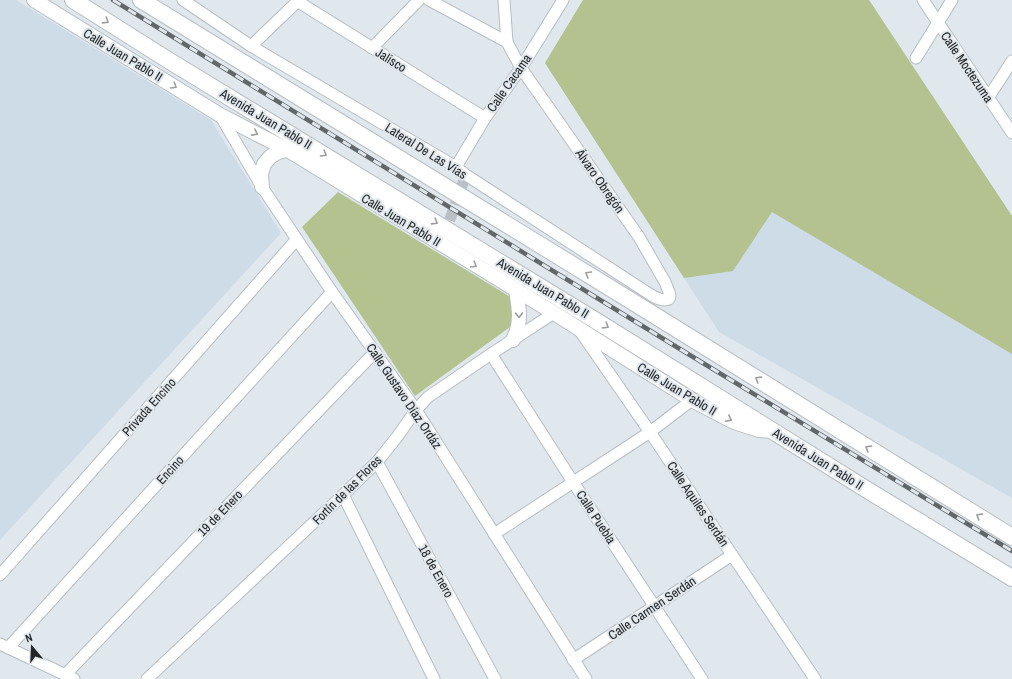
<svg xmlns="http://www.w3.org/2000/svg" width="1012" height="679" viewBox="0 0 1012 679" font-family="'Archivo Narrow',sans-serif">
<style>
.built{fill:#cedce7}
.green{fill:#b4c290}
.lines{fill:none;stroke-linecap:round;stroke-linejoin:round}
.minor-tunnel{stroke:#bac0c6;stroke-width:11;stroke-dasharray:11 5.5;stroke-linecap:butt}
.minor-casing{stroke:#b6bec4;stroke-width:13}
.tertiary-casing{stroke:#b6bec4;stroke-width:16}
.secondary-casing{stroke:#b6bec4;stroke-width:18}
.minor{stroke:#fff;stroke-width:11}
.tertiary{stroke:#fff;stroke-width:14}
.secondary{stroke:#fff;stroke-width:16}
.rail-casing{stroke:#62676a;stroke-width:4.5}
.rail{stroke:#e0e7ed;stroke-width:3;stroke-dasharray:9;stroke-linecap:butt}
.oneway{stroke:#9c9d9e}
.labels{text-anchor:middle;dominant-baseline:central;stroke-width:4;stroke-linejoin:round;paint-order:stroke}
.street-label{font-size:13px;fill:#232628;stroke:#e0e7ed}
</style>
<rect width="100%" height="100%" fill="#e0e7ed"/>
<g class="built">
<path d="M 0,0 L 16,0 L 211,120 L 281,233 L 0,540 Z"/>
<path d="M 583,0 L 869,0 L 1012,216 L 1012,498 L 719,332 L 545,63 Z"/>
</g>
<g class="green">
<path d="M 583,0 L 869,0 L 1012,216 L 1012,354 L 772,212 L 733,271 L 684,278 L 545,63 Z"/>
<path d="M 338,192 L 512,298 L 514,324 L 415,396 L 302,227 Z"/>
</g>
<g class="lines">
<path class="minor-tunnel" d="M 444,236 L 464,180"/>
<g class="minor-casing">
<g id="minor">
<path d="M 183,0 L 251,46 L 456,167 L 466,175 L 648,293 C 654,297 662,302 669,299 L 670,296 L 669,292 L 665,282 L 639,237 L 521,68 L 507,42 L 429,0"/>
<path d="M 504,0 L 507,42"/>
<path d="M 923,0 L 1012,133"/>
<path d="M 297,1 L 485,118"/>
<path d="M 251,46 L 299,0"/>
<path d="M 372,48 L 419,0"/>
<path d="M 916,58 L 952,0"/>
<path d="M 988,98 L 1012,61"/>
<path d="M 220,115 L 262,187 L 332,292 L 416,410 L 586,679"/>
<path d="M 456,167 L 485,118 L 521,68 L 563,0"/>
<path d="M 580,331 L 650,432 L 815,679"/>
<path d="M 491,354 L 573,482 L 702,679"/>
<path d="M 377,462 L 495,679"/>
<path d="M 343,495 L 434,679"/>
<path d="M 494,534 L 650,432 L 692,400"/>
<path d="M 0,575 L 297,239"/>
<path d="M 0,644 L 74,679"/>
<path d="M 8,648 L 332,292"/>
<path d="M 573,660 L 732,555"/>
<path d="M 65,675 L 375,352"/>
<path d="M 147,679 L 343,495 L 377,462 L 397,437 L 416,410 L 428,397 L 491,354 L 554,313"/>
</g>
</g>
<g class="tertiary-casing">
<g id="tertiary">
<path d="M 34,0 L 220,115 L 288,150 L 554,313 L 692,400 L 734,422 L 759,430 L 772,431"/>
<path d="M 262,187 L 261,174 L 264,164 L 270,157 L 278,152 L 288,150"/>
<path d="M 513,340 C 522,323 519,308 516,290"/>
</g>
</g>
<g class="secondary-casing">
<g id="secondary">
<path d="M 73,0 L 168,60 L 598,322 L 869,491 L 1012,578"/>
<path d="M 141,0 L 625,297 L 1012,537"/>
</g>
</g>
<use href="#minor" class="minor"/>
<use href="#tertiary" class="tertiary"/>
<use href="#secondary" class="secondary"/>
<g class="rail-casing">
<path id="rail" d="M 113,0 L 675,346 L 1012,551"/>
</g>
<use href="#rail" class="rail"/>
</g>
<defs><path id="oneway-chevron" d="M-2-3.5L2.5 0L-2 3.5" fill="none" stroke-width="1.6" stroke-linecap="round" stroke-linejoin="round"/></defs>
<g class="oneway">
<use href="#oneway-chevron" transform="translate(106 21) rotate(32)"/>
<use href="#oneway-chevron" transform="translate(174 86) rotate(31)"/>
<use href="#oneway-chevron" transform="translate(255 133) rotate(28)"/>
<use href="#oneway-chevron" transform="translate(324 154) rotate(31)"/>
<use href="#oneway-chevron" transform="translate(435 222) rotate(32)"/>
<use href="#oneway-chevron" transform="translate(474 265) rotate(31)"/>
<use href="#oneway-chevron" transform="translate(588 274) rotate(-149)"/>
<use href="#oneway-chevron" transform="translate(519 315) rotate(89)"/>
<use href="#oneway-chevron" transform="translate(606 326) rotate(32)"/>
<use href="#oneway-chevron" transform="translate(758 379) rotate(-148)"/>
<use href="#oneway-chevron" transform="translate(729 419) rotate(27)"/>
<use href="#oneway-chevron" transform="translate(868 448) rotate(-148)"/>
<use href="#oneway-chevron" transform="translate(979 516) rotate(-148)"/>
</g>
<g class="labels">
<g class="street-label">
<text transform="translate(123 55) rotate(31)">Calle Juan Pablo II</text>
<text transform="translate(391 60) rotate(32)">Jalisco</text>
<text transform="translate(967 67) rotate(56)">Calle Moctezuma</text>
<text transform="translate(509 83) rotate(-55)">Calle Cacama</text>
<text transform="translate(266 119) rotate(31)">Avenida Juan Pablo II</text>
<text transform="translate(426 151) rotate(32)">Lateral De Las Vías</text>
<text transform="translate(600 181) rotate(55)">Álvaro Obregón</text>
<text transform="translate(401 220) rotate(31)">Calle Juan Pablo II</text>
<text transform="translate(543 288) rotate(31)">Avenida Juan Pablo II</text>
<text transform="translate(677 389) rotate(31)">Calle Juan Pablo II</text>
<text transform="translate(404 396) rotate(56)">Calle Gustavo Díaz Ordáz</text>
<text transform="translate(149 407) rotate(-48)">Privada Encino</text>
<text transform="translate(818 459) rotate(32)">Avenida Juan Pablo II</text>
<text transform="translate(170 470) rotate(-48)">Encino</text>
<text transform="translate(347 490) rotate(-45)">Fortín de las Flores</text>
<text transform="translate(698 504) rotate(56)">Calle Aquiles Serdán</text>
<text transform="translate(220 513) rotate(-46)">19 de Enero</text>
<text transform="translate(596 517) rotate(57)">Calle Puebla</text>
<text transform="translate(436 571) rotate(61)">18 de Enero</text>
<text transform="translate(652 608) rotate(-34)">Calle Carmen Serdán</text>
</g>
</g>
<g transform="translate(32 647) rotate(341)" stroke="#e0e7ed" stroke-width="3" paint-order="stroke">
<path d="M0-3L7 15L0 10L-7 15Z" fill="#232628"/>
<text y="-6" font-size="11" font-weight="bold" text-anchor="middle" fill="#232628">N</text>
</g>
</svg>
